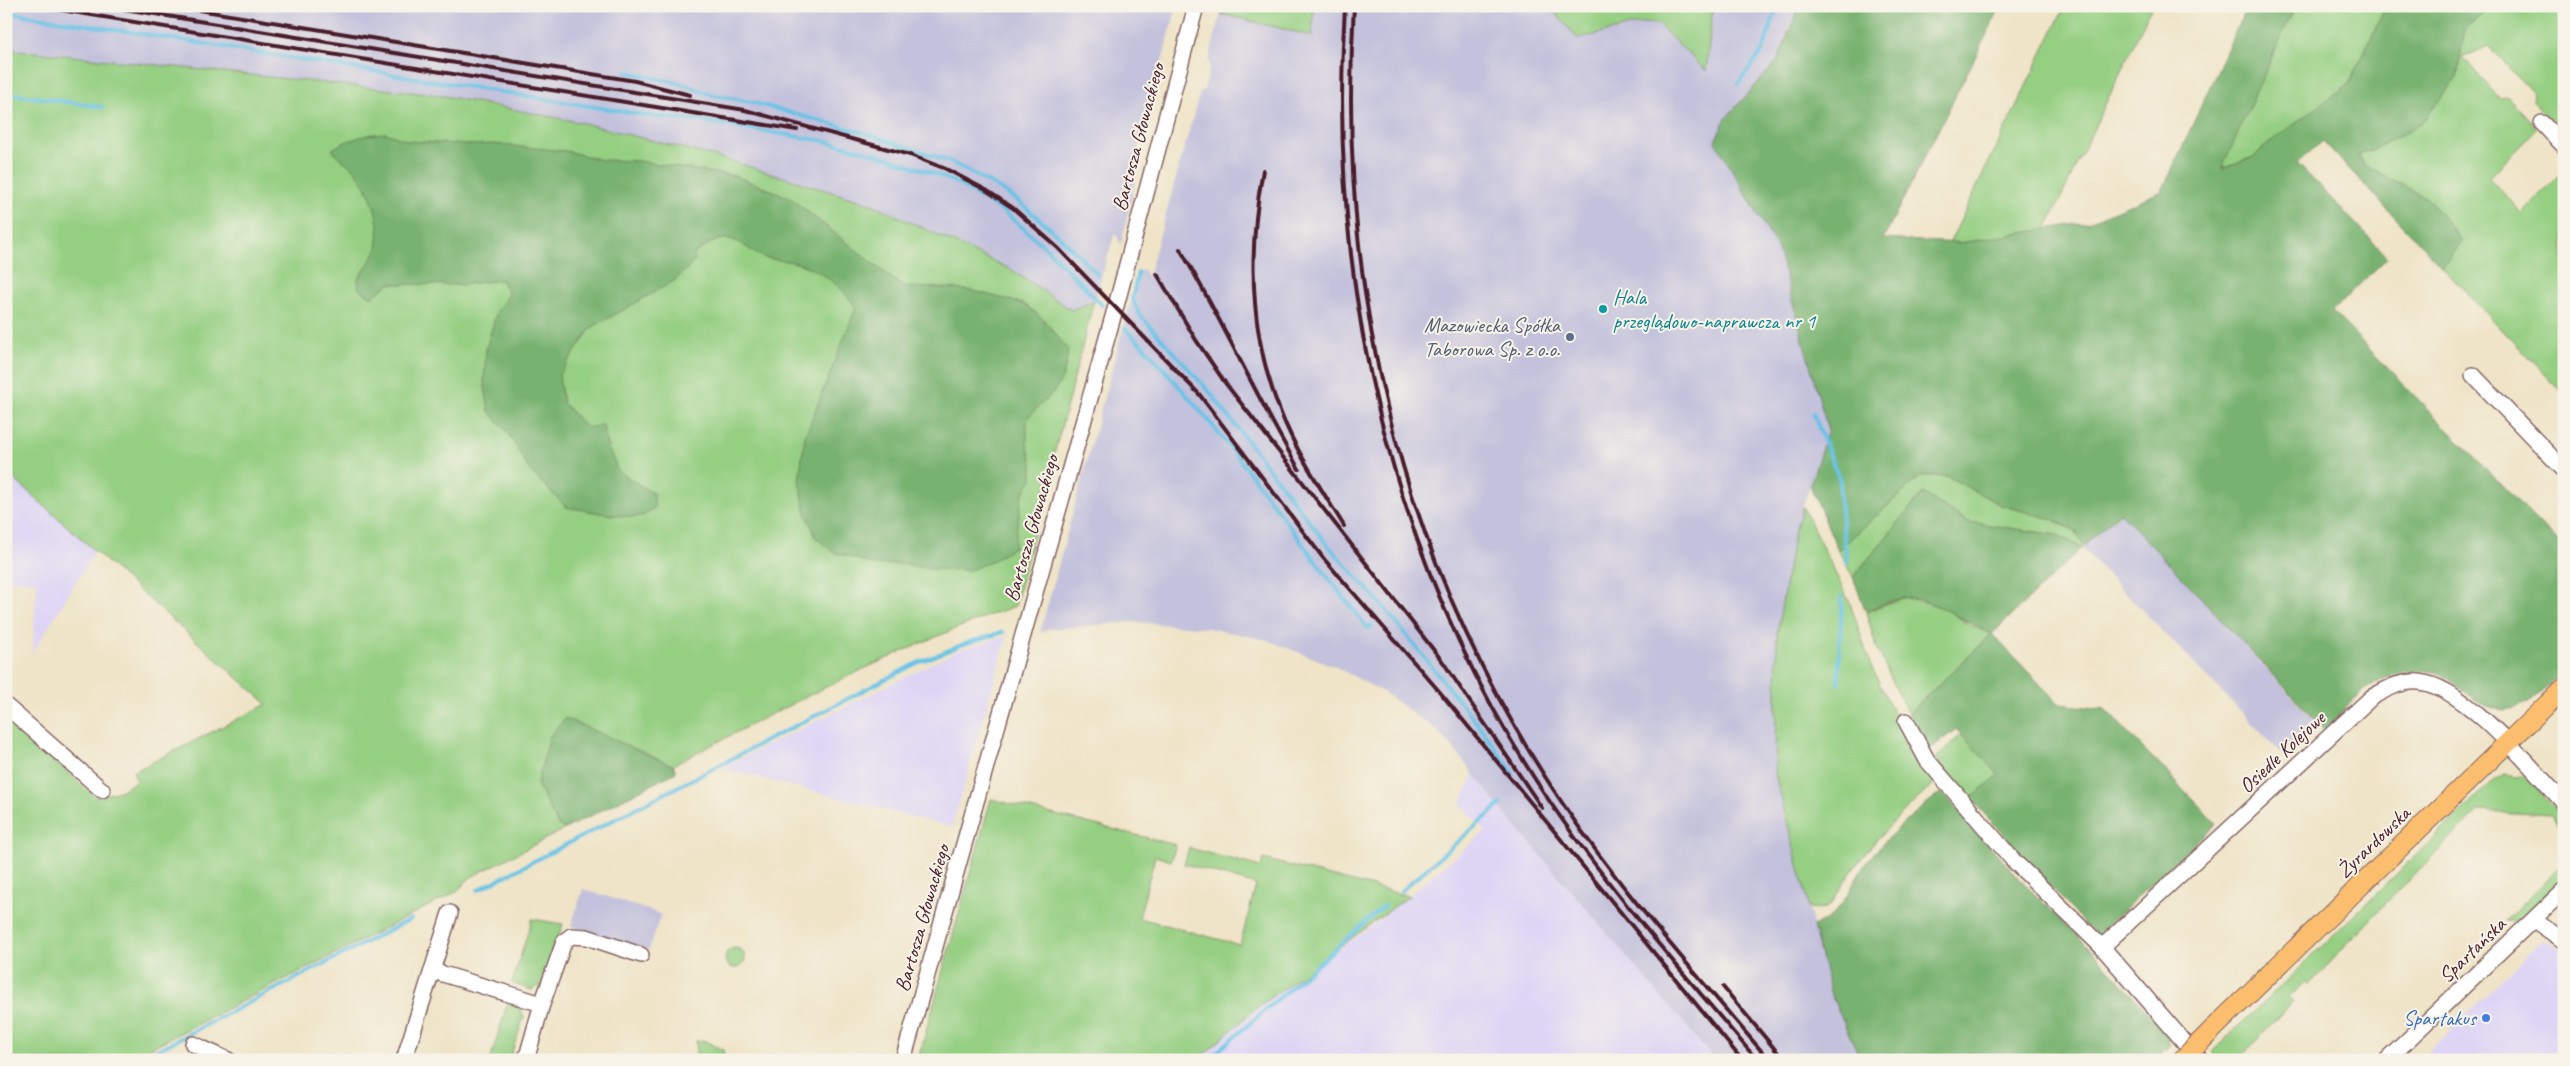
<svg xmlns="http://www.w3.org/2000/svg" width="2570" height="1066" viewBox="0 0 2570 1066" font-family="Caveat,sans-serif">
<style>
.built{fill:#ded5f5}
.industrial{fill:#c3c1db}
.green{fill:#95cf82;stroke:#707756}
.forest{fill:#78b270;stroke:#61684e}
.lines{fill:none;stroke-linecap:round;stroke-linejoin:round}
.stream{stroke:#68c3e6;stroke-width:4}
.minor-casing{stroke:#846462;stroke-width:18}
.major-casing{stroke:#846462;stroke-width:21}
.minor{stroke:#fff;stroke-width:15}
.major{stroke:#fabe6e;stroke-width:19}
.rail{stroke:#4a1f2b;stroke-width:4}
.major-bridge-casing{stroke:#846462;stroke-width:21;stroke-linecap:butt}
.major-bridge{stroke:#fabe6e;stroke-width:19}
.culture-dot{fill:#0f9aa8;stroke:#f7f3e8;stroke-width:2}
.service-dot{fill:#5c6f8a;stroke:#f7f3e8;stroke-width:2}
.shop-dot{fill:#3f7fe0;stroke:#f7f3e8;stroke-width:2}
.labels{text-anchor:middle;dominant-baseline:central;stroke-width:4;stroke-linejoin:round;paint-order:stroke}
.street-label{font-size:21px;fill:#4a1f2b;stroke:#f7f3e8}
.culture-label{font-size:21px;fill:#0d838f;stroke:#f7f3e8;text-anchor:start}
.service-label{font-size:21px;fill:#4e5e75;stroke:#f7f3e8;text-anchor:end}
.shop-label{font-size:21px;fill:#366cbe;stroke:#f7f3e8;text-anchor:end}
</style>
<rect width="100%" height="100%" fill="#f7f3e8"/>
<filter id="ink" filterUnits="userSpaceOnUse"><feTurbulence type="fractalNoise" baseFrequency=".02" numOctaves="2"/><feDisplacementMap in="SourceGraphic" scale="10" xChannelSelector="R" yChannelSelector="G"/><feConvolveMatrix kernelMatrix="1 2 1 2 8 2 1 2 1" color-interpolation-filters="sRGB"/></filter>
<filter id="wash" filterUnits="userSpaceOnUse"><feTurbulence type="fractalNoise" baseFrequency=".0096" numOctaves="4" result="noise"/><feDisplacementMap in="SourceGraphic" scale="20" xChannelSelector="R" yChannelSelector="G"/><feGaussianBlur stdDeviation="1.12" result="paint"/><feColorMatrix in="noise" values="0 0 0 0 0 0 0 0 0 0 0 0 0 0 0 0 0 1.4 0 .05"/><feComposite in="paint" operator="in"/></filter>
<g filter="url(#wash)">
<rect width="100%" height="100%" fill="#efe4c7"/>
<g class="built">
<path d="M 6,472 L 95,551 L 32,654 L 37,582 L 6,579 Z"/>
<path d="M 1007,636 L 952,827 L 722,768 L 959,650 Z"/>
<path d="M 1474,775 L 1505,814 L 1715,1060 L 1198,1060 L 1254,1010 L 1374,924 L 1486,831 L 1460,804 Z"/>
<path d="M 2542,940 L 2564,950 L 2564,1060 L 2420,1060 Z"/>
</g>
<g class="industrial">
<path d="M 6,6 L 1177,6 L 1137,154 L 1141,156 L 1121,244 L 1115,233 L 1094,301 L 1071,310 L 1012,270 L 874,205 L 721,158 L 583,123 L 439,95 L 6,49 Z"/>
<path d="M 1314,6 L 1549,6 L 1579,39 L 1642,23 L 1658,24 L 1706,70 L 1713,6 L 1799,6 L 1778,60 L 1741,101 L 1715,141 L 1778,249 L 1828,430 L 1794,533 L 1777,633 L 1775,773 L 1831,995 L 1861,1060 L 1715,1060 L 1505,814 L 1451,745 L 1436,730 L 1383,692 L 1334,666 L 1267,640 L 1208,628 L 1134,622 L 1048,629 L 1040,633 L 1124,324 L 1142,268 L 1148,277 L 1200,92 L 1204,90 L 1210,68 L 1208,62 L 1221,14 L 1312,36 Z"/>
<path d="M 2120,512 L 2315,721 L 2281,753 L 2082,548 Z"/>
<path d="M 583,889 L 661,914 L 649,950 L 571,926 Z"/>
</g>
<g class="green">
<path d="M 1222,6 L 1314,6 L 1312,36 L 1221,14 Z"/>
<path d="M 1549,6 L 1713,6 L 1706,71 L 1658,24 L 1642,23 L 1578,39 Z"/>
<path d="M 2065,6 L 2152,6 L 2046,229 L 1960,243 L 1950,242 Z"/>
<path d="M 2295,6 L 2386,6 L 2349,84 L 2280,134 L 2253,157 L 2221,168 Z"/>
<path d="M 2493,6 L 2564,6 L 2564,134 L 2532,100 L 2533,93 L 2488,46 L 2463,58 L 2499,98 L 2508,97 L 2537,128 L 2489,178 L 2522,213 L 2564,171 L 2564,394 L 2442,267 L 2462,241 L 2428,199 L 2363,164 L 2358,154 L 2375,149 L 2457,77 L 2465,28 Z"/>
<path d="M 6,49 L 439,95 L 583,123 L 721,158 L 874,205 L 1012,270 L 1071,310 L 1094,301 L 1015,606 C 856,663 709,748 559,825 L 565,829 L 471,877 L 456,892 L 127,1060 L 6,1060 L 6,717 L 95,797 L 120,791 L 137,781 L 133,772 L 267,704 L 6,472 Z"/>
<path d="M 1921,476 L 1947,476 L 2001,505 L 2052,519 L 2076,531 L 2084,546 L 2082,548 L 2057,535 L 1968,522 L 1923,493 L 1853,577 L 1838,550 Z"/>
<path d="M 1803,507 L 1850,603 L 1871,666 L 1902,730 L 1933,780 L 1933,785 C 1892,822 1859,854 1832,903 C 1825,910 1819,909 1809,908 L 1775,773 L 1777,633 L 1794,533 Z"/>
<path d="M 1904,597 L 1942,607 L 1972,626 L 1992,634 L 1908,714 L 1876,646 L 1866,612 Z"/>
<path d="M 1961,734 L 2000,775 L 1970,798 L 1937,761 L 1938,756 Z"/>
<path d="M 2522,774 L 2564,816 L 2564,835 L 2551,815 L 2478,811 L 2386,903 L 2309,985 L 2306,982 L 2288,997 L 2293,1002 L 2238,1060 L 2219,1060 L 2212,1052 L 2491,783 L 2504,775 L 2518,777 Z"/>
<path d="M 991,799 L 1176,845 L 1171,861 L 1155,856 L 1139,918 L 1240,945 L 1256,885 L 1184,864 L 1189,848 L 1261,867 L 1263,859 L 1409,896 L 1254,1010 L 1198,1060 L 918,1060 Z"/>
<path d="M 2562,849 L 2564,879 L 2521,922 L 2505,921 L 2560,867 Z"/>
<path d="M 532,919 L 563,924 L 543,984 L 531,990 L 512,983 Z"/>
<circle cx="735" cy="958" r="10"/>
<path d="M 508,1002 L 519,1007 L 524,1017 L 509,1060 L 490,1060 Z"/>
<path d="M 703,1040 L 723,1050 L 725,1060 L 696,1060 L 696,1041 Z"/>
</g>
<g class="forest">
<path d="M 1799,6 L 2001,6 L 1883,239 L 1960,243 L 2089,222 L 2162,191 L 2247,6 L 2295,6 L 2222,168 L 2253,157 L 2280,134 L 2349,84 L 2386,6 L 2493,6 L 2465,28 L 2457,77 L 2422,123 L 2375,149 L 2358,155 L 2363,164 L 2428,199 L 2462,241 L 2442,267 L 2323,141 L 2297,163 L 2388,257 L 2332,311 L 2564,549 L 2564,671 C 2549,685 2535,701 2516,708 C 2485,717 2465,689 2442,675 C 2425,665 2391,674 2375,683 C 2356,694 2340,715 2325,730 L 2120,512 L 2084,546 L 2076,531 L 2052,519 L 2001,505 L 1947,476 L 1921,476 L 1838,550 L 1810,485 L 1828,430 L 1778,249 L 1715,141 L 1726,118 L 1778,60 Z"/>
<path d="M 386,133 L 408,141 L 473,145 L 494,144 L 534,148 L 566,151 L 602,160 L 638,161 L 735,176 L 789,197 L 903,287 L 948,288 L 974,291 L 1024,304 L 1040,316 L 1068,349 C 1064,391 1053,390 1027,419 L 1027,444 L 1032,462 L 1032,479 L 1022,496 L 1014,547 L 994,560 L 970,570 L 929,569 L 905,564 L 876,565 L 833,552 L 816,538 L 806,513 L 799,480 L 805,436 L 856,308 C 843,287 824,272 800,264 C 789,260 777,261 766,258 C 752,254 743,241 729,239 C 717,237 703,248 694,254 L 695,261 L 674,281 L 591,328 L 559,375 L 563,403 L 587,428 L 603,425 L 607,445 L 618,471 L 654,494 L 654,508 L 645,515 L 634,517 L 611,515 L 566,507 L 530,471 L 508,433 L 489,411 L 484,381 L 486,349 L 497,311 L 509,294 L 501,280 L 460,285 L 389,284 L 372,297 L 359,289 L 358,279 C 364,269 377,254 378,242 C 381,218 370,187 354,170 C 347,162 338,159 332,149 C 350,139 365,134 386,133 Z"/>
<path d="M 1923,493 L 1968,522 L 2057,535 L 2082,548 L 1992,634 L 2059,704 L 2105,709 L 2216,823 L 2096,936 L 1970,798 L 1999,775 L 1956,729 L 1929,750 L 1908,714 L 1992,634 C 1970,625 1924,593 1902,598 C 1890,600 1877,607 1866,612 L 1853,577 Z"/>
<path d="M 565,718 L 674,766 L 676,772 L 565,829 L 558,825 L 537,784 L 550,736 Z"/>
<path d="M 1942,792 L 2020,880 L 2084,942 L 2164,1030 L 2170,1045 L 2155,1060 L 1861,1060 L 1831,995 L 1813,926 C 1844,917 1851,880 1871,857 C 1891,833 1917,810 1942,792 Z"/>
</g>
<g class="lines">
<g class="stream">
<path d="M 6,12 L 657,117 L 703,121 L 824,141 L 877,154 L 930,172 L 957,183 L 1003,211 L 1042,244 L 1102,305"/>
<path d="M 626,72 L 679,83 L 710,94 L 751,102 L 864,133 L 949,161 L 997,187 L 1018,201 L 1059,236 L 1098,275"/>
<path d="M 1738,84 L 1763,50 L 1777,6"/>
<path d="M 6,93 L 102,107"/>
<path d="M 1138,272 L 1132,298 L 1139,314 L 1209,391 L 1326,543 L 1387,611 L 1477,723 L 1513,773"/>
<path d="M 1125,329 C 1144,345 1159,364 1175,382 C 1245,459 1302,548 1368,628 L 1371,625"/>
<path d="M 1813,413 L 1840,481 L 1840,502 L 1847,564"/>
<path d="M 1838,684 L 1842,596"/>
<path d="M 478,890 L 915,664 L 964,644 L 1003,632"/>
<path d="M 1401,891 L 1501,804"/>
<path d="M 138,1060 L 411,919"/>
<path d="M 1208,1060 L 1384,906"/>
</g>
</g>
</g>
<g filter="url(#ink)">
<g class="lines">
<g class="minor-casing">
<g id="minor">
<path d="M 2542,123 L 2564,146"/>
<path d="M 2473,375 L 2564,470"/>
<path d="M 6,706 L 102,790"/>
<path d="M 1906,721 L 1927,760 L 2013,860 L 2102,947 L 2200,1060"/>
<path d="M 2534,920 L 2564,941"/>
<path d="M 2102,947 L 2372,697 C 2387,689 2401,680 2419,682 C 2465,686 2532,769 2564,803"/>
<path d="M 433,971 L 542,1004"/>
<path d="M 193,1044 L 228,1060"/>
<path d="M 404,1060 L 450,913"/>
<path d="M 526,1060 L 542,1004 L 564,942 L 571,936 L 587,937 L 641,955"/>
<path d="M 903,1060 L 1116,306 L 1196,6"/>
<path d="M 2387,1060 L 2564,890"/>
</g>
</g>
<g class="major-casing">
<path id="major" d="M 2214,1028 L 2564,688"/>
</g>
<use href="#minor" class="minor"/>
<use href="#major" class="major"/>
<g class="rail">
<path d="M 36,6 L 797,130"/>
<path d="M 106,6 L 745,110 L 910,155 L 946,169 L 986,190 L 1013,208 L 1058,248 L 1199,394 L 1324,559 L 1439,691 L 1742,1060"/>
<path d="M 174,6 L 635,81 L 690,95"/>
<path d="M 1345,6 C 1327,285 1391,565 1548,799 C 1610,891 1685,975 1757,1060"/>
<path d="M 1354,6 C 1336,286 1399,554 1553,789 C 1616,886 1695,972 1769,1060"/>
<path d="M 1263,170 C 1246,260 1250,353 1292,438 C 1307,468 1326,497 1344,526"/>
<path d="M 1180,249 C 1223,321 1256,397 1299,469"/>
<path d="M 1157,274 L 1196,340 L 1226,384 L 1443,662 L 1542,808"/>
<path d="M 1723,987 L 1784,1060"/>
</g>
<g class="major-bridge-casing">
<path id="major-bridge" d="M 2182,1060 L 2214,1028"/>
</g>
<use href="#major-bridge" class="major-bridge"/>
</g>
</g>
<circle class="culture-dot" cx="1603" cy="309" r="5"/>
<circle class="service-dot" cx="1570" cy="337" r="5"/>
<circle class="shop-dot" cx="2486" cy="1018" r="5"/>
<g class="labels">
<g class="street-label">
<text transform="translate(1138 137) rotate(-75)">Bartosza Głowackiego</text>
<text transform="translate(1031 528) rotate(-74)">Bartosza Głowackiego</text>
<text transform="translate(2282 752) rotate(-43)">Osiedle Kolejowe</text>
<text transform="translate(2373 842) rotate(-44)">Żyrardowska</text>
<text transform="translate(922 918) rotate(-74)">Bartosza Głowackiego</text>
<text transform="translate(2472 950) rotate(-44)">Spartańska</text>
</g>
<g class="culture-label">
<text x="1613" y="297">Hala<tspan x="1613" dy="24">przeglądowo-naprawcza nr 1</tspan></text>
</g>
<g class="service-label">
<text x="1560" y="325">Mazowiecka Spółka<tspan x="1560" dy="24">Taborowa Sp. z o.o.</tspan></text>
</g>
<g class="shop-label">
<text x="2476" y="1018">Spartakus</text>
</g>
</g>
<rect width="2570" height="1066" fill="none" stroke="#f7f3e8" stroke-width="25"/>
</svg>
